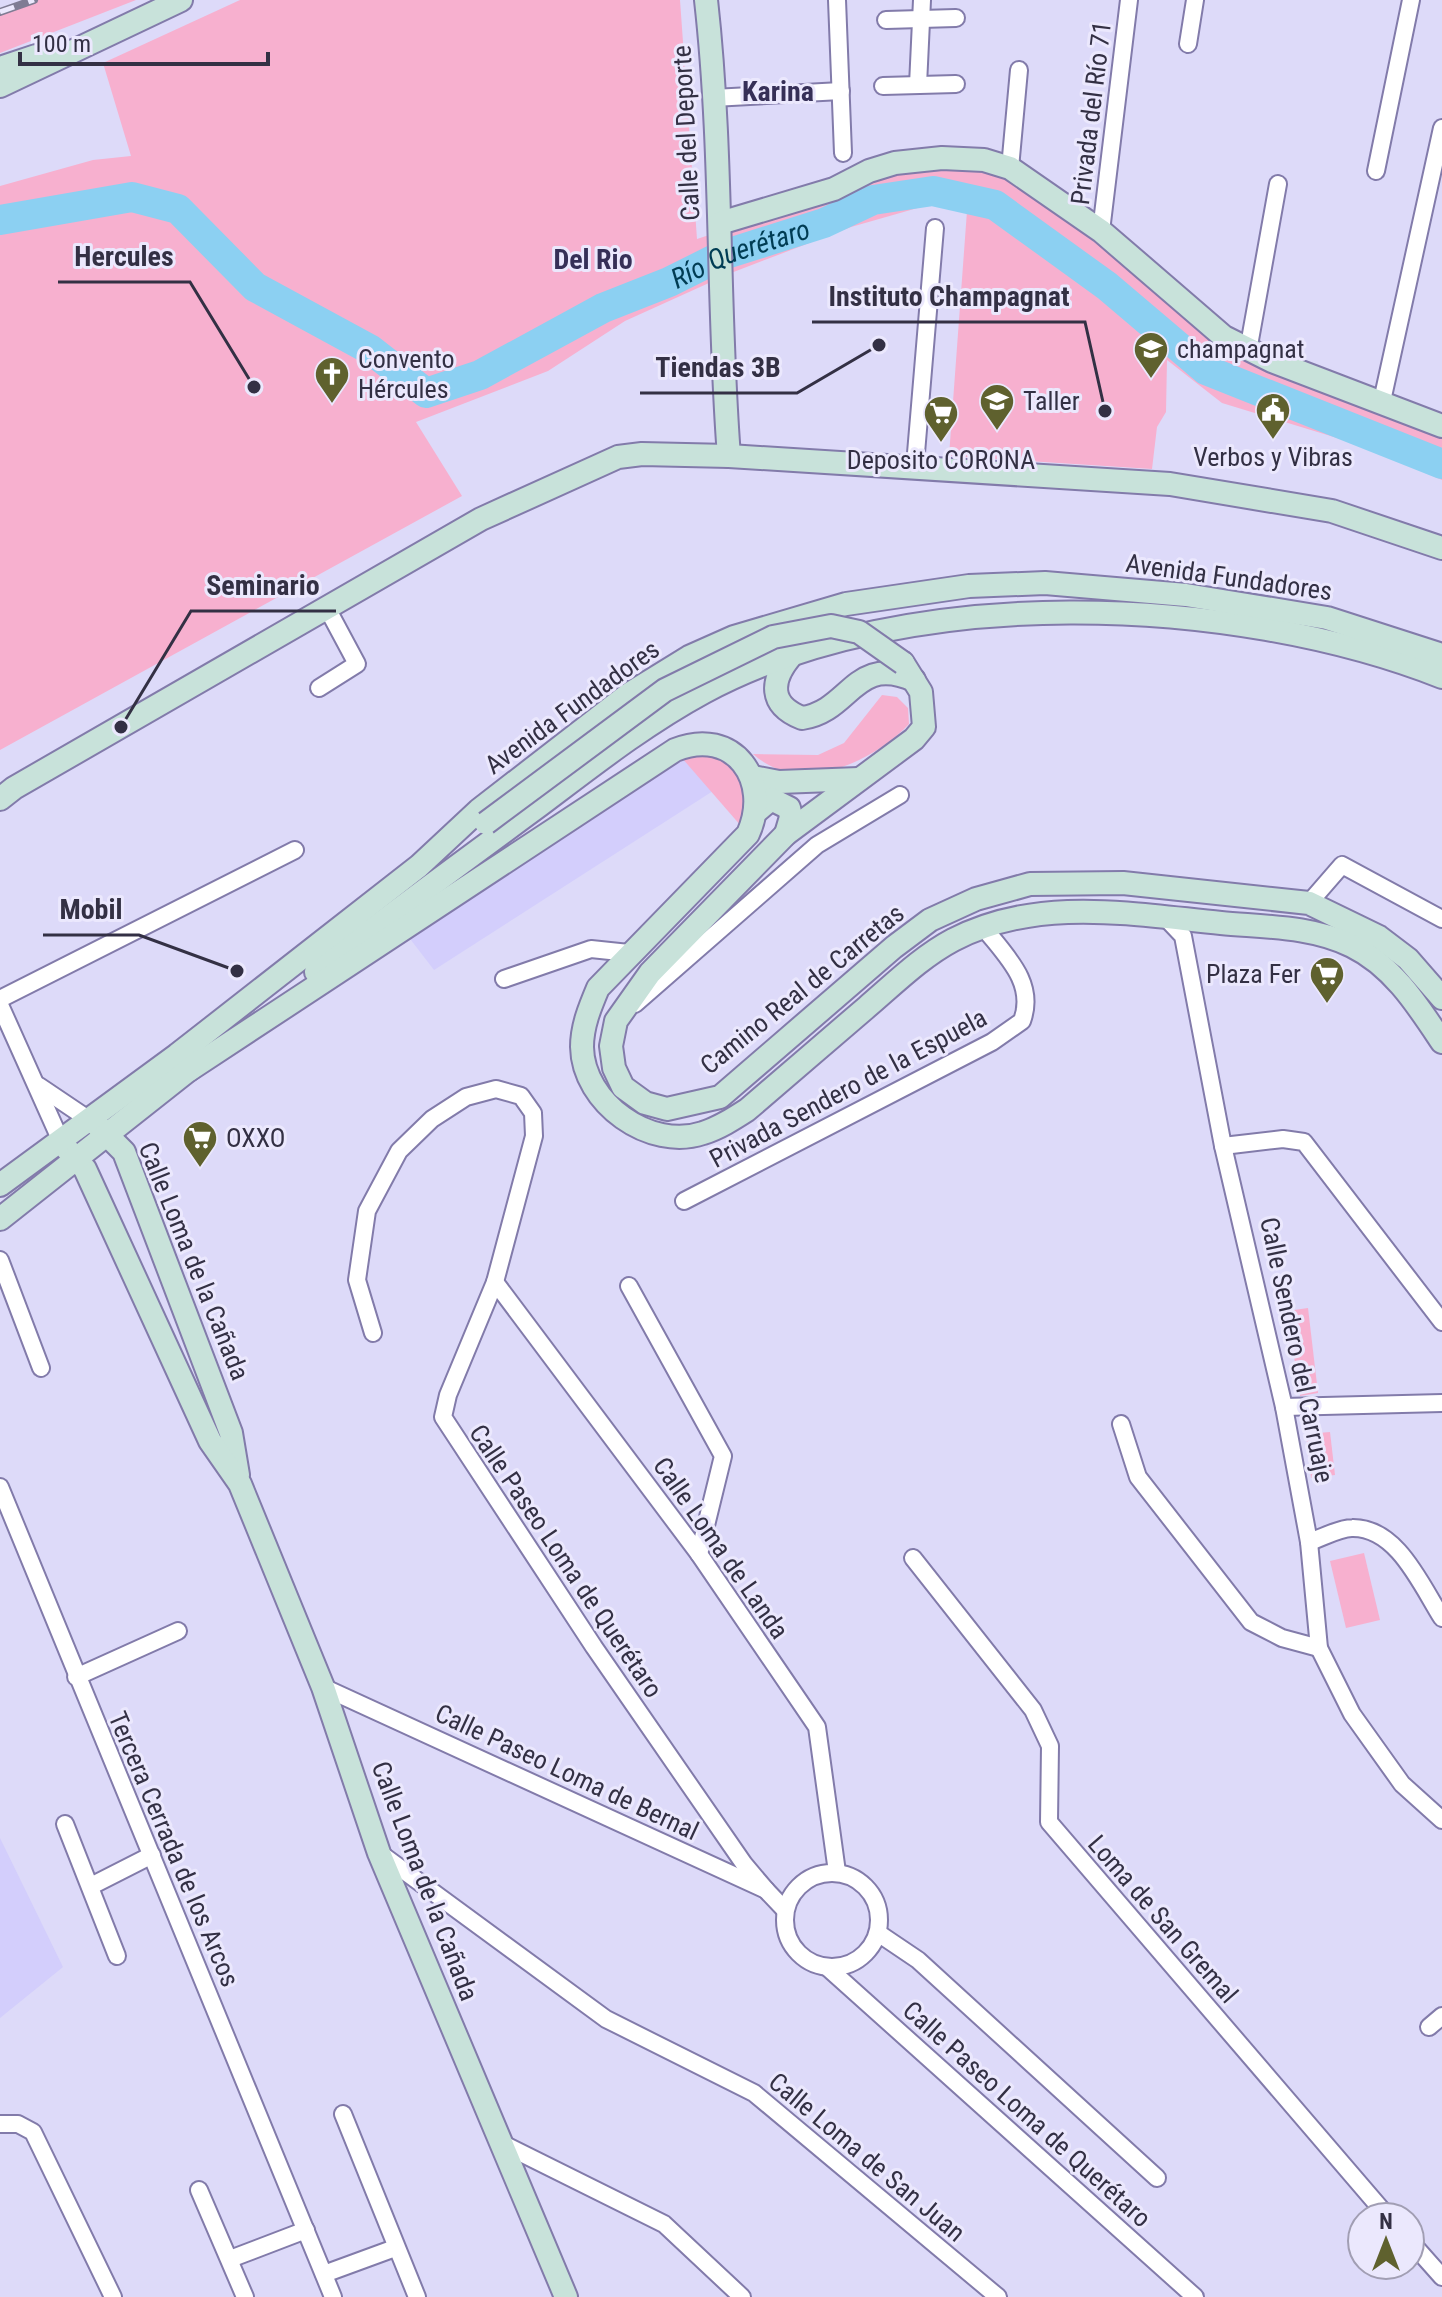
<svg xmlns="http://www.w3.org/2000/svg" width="1442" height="2297" viewBox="0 0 1442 2297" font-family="'Roboto Condensed',sans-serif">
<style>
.built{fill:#d3cefc}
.green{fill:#f7b0cf}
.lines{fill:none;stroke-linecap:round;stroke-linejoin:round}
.river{stroke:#8cd0f2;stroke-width:30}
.street-casing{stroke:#827baa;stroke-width:20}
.secondary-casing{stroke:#827baa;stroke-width:26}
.street{stroke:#fff;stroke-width:16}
.secondary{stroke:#c8e2da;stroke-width:22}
.rail-casing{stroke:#7f7c94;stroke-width:8}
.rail{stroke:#ebe8fd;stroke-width:5;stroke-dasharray:15;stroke-linecap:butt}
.secondary-bridge-casing{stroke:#827baa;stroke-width:26;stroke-linecap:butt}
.secondary-bridge{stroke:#c8e2da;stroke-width:22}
.labels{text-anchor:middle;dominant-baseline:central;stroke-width:6;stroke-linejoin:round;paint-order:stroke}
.street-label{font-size:26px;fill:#333044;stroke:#ebe8fd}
.poi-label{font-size:26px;fill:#333044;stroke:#ebe8fd;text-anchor:start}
.neighbourhood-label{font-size:28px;font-weight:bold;fill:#362f57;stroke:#ebe8fd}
.water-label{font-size:28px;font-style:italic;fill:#003c53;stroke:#ebe8fd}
.leader{fill:none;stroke:#333044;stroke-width:3}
.callout-dot{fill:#333044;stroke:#ebe8fd;stroke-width:3}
.callout-label{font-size:28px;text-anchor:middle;font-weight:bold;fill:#333044;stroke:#ebe8fd;stroke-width:6;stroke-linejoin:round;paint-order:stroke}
</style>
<rect width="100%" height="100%" fill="#dddaf9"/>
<g class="built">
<path d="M 675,750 L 713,791 L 434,970 L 404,931 Z"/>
<path d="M 0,1838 L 63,1967 L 0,2018 Z"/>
</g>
<g class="green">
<path d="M 35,0 L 136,0 L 0,53 L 0,13 Z"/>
<path d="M 240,0 L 680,0 L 697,239 L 890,175 L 947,163 L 1011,180 L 1128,267 L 1204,334 L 1442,434 L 1442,480 L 1360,445 L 1222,403 L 1167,360 L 1166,412 L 1157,427 L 1152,469 L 949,456 L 967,211 L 928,205 L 851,227 L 731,273 L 625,321 L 548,371 L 416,422 L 462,496 L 0,750 L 0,186 L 93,160 L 131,156 L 103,63 Z"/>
<path d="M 882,695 L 897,697 L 908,708 L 909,724 C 872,763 799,796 753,754 L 818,755 L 844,743 Z"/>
<path d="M 707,744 L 753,777 L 748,834 L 675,750 Z"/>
<path d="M 1308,1308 L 1318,1393 L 1300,1396 L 1287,1311 Z"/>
<path d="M 1330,1432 L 1335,1475 L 1311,1478 L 1306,1434 Z"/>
<path d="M 1364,1553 L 1380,1620 L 1346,1628 L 1330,1561 Z"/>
</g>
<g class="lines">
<path class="river" id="s1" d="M 0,220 L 132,197 L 178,209 L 255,287 L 371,350 L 426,393 L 480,375 L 603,308 L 669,282 L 723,255 L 824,223 L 873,200 L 933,191 L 995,205 L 1107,286 L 1206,370 L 1442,464"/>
<g class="street-casing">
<g id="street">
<path d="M 837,0 L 843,153"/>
<path d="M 886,20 L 956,18"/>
<path d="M 1188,44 L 1195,0"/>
<path d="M 918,85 L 922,0"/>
<path d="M 883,86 L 956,84"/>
<path d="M 713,98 L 841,91"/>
<path d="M 1010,168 L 1019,70"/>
<path d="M 1376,171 L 1411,0"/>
<path d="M 1101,231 L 1129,0"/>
<path d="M 1248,351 L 1278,184"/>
<path d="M 1382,401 L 1442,128"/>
<path d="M 915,465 L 935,228"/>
<path d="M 319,688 L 357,664 L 327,608"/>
<path d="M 1309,903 L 1342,865 L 1442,919"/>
<path d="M 1165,917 L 1183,936 L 1223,1146 L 1284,1407 L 1309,1542 L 1319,1648 L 1352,1714 L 1402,1784 L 1442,1820"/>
<path d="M 504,979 L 591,949 L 629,953"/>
<path d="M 0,999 L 295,850"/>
<path d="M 635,1004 L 817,845 L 900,795"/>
<path d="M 0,1005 L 60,1139"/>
<path d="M 39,1086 L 88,1119"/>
<path d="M 1223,1146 L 1283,1139 L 1304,1142 L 1442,1322"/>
<path d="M 684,1201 L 992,1042 L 1022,1021 C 1036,983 1006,956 984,928"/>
<path d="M 0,1260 L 41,1368"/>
<path d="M 495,1282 L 699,1554 L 817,1727 L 837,1872"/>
<path d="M 629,1286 L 723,1456 L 699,1554"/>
<path d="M 373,1333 L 357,1280 L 367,1211 L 399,1151 L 432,1119 L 466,1097 L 496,1089 L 521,1096 L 533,1113 L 534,1136 L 495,1282 L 448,1395 L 443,1417 L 594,1647 L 744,1864 L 766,1890"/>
<path d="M 1284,1407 L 1442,1403"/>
<path d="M 1121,1424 L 1138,1477 L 1251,1622 L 1282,1638 L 1319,1648"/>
<path d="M 0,1487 L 333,2297"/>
<path d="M 1309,1542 C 1322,1538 1339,1528 1352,1528 C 1397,1527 1421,1585 1442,1618"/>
<path d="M 913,1558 L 1033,1710 L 1050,1746 L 1049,1822 L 1388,2217"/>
<path d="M 76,1677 L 178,1631"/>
<path d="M 323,1687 L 766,1890 L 785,1910"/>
<path d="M 65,1824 L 117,1956"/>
<path d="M 381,1854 L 606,2019 L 754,2093 L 998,2297"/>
<circle cx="832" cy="1920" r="47"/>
<path d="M 91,1886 L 152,1855"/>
<path d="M 878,1933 L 918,1960 L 1157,2178"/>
<path d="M 827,1967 L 1195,2297"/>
<path d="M 1429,2027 L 1442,2016"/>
<path d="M 343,2114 L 417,2297"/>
<path d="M 0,2124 L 18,2124 L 33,2132 L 113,2297"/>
<path d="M 501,2143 L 664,2224 L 742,2297"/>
<path d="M 199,2190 L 245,2297"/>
<path d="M 1410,2241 L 1442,2277"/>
<path d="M 230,2259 L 306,2230"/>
<path d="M 324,2274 L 395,2248"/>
</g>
</g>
<g class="secondary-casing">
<g id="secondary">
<path d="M 706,0 C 723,151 717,304 729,456"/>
<path d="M 0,68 L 36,56"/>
<path d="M 0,86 L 181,0"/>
<path d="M 720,223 L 834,189 L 869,171 L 895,163 L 942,158 L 984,160 L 1010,168 L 1101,231 L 1224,337 L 1272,361 L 1442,426"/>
<path d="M 791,656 C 770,681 769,705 802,718 C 851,711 854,654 914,680"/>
<path d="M 903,663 L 921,692 L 924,727 L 914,739 L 786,834 L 650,973 L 616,1021 L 611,1046 L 614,1068 L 623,1087 L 645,1103 L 667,1109 L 720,1097 L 894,947 L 930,920 L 976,899 L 1030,884 L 1123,883 L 1309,903 L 1379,937 L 1408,959 L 1442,998"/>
<path d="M 753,777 L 779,782 L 859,779"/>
<path d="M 0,799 L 14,788 L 481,519 L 618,457 L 642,454 L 729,456 L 1170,484 L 1332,511 L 1442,548"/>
<path d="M 758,810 L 771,799 L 789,808 L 791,817 L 786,834"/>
<path d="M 316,972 C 390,915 465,860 540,805 C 593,765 645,724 704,692 C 907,583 1231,594 1442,677"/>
<path d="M 189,1070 L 675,750 C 734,726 772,781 748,834 L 598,988 C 590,1007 582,1026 582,1047 C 583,1103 650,1151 703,1133 C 719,1128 733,1119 747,1110 C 787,1076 827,1041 867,1007 C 894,984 921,957 953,940 C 1038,896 1130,914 1221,923 C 1264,927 1312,926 1352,946 C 1393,966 1418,1006 1442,1042"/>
<path d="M 97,1125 L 124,1152 L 231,1433 L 238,1475"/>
<path d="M 67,1149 L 85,1169 L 210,1441 L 240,1484 L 323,1687 L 379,1853 L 566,2297"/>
<path d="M 0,1185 L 177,1055 L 419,866 L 479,810 L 629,694 L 689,657 L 734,637 L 846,604 L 969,586 L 1045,583 L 1186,595 L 1327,618 L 1442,655"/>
<path d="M 0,1219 L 200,1061"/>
</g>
</g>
<use href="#street" class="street"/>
<use href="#secondary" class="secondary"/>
<g class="rail-casing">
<path id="rail" d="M 0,12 L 34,0"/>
</g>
<use href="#rail" class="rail"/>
<g class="secondary-bridge-casing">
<path id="secondary-bridge" d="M 486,823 L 665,690 L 773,637 L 831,626 L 859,632 L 903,663"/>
</g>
<use href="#secondary-bridge" class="secondary-bridge"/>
</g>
<defs>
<g id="school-pin" transform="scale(1.8)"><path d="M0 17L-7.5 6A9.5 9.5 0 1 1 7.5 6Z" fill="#5f612e" stroke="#ebe8fd"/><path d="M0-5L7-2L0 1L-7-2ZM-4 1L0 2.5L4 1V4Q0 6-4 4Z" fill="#fff"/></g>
<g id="church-pin" transform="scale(1.8)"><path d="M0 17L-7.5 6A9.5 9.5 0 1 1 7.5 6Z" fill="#5f612e" stroke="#ebe8fd"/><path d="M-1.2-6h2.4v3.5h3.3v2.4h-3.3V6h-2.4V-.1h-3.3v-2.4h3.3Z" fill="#fff"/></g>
<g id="civic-pin" transform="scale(1.8)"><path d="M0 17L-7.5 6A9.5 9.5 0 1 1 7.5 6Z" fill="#5f612e" stroke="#ebe8fd"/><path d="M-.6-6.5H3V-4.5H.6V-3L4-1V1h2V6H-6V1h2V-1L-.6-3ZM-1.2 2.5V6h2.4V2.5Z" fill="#fff"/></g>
<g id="supermarket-pin" transform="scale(1.8)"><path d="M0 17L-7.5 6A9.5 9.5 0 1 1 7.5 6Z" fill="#5f612e" stroke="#ebe8fd"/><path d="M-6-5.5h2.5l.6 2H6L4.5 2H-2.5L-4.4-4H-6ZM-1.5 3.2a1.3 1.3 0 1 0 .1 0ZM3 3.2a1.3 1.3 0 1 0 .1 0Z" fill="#fff"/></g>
</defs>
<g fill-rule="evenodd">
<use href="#school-pin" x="1151" y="349"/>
<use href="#church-pin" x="332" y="374"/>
<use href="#school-pin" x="997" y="401"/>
<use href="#civic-pin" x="1273" y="410"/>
<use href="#supermarket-pin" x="941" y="413"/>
<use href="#supermarket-pin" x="1327" y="974"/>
<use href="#supermarket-pin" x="200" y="1138"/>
</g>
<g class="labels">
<g class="street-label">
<text transform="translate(1091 113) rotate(-83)">Privada del Río 71</text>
<text transform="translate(686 133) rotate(-93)">Calle del Deporte</text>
<text transform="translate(1229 577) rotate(8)">Avenida Fundadores</text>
<text transform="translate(572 707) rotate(-36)">Avenida Fundadores</text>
<text transform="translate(802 989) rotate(-39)">Camino Real de Carretas</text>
<text transform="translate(848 1088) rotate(-28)">Privada Sendero de la Espuela</text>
<text transform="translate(194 1261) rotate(68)">Calle Loma de la Cañada</text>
<text transform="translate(1297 1350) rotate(78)">Calle Sendero del Carruaje</text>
<text transform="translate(721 1548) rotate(55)">Calle Loma de Landa</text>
<text transform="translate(566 1561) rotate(56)">Calle Paseo Loma de Querétaro</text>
<text transform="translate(567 1772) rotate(25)">Calle Paseo Loma de Bernal</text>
<text transform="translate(174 1849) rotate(67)">Tercera Cerrada de los Arcos</text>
<text transform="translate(425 1881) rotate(69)">Calle Loma de la Cañada</text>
<text transform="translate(1163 1919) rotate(49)">Loma de San Gremal</text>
<text transform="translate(1027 2114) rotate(42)">Calle Paseo Loma de Querétaro</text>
<text transform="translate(867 2157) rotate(40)">Calle Loma de San Juan</text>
</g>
<g class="poi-label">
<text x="1177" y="349">champagnat</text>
<text x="358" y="359">Convento<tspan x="358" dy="30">Hércules</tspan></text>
<text x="1023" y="401">Taller</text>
<text x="1273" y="457" text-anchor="middle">Verbos y Vibras</text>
<text x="941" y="460" text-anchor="middle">Deposito CORONA</text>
<text x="1301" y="974" text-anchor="end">Plaza Fer</text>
<text x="226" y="1138">OXXO</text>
</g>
<g class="neighbourhood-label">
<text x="778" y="91">Karina</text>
<text x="593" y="259">Del Rio</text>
</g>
<g class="water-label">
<text stroke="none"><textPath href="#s1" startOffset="838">Río Querétaro</textPath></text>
</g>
</g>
<path class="leader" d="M254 387L190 282H58M1105 411L1085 322H812M879 345L797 393H640M121 727L191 611H336M237 971L139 935H43"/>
<g class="callout-dot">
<circle cx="254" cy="387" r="8"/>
<circle cx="1105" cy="411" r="8"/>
<circle cx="879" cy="345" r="8"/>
<circle cx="121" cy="727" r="8"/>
<circle cx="237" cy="971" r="8"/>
</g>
<g class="callout-label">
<text x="124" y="266">Hercules</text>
<text x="949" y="306">Instituto Champagnat</text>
<text x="718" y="377">Tiendas 3B</text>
<text x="263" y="595">Seminario</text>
<text x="91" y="919">Mobil</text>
</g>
<g transform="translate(1386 2241)"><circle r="38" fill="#ebe8fd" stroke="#a19eb3" stroke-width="2"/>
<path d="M0-6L14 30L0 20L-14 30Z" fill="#5f612e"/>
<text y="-12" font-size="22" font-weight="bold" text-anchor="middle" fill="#333044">N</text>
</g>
<path d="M20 52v12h248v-12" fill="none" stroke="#333044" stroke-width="4"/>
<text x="32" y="52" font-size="24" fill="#333044" stroke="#ebe8fd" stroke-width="6" paint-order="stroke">100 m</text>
</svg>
